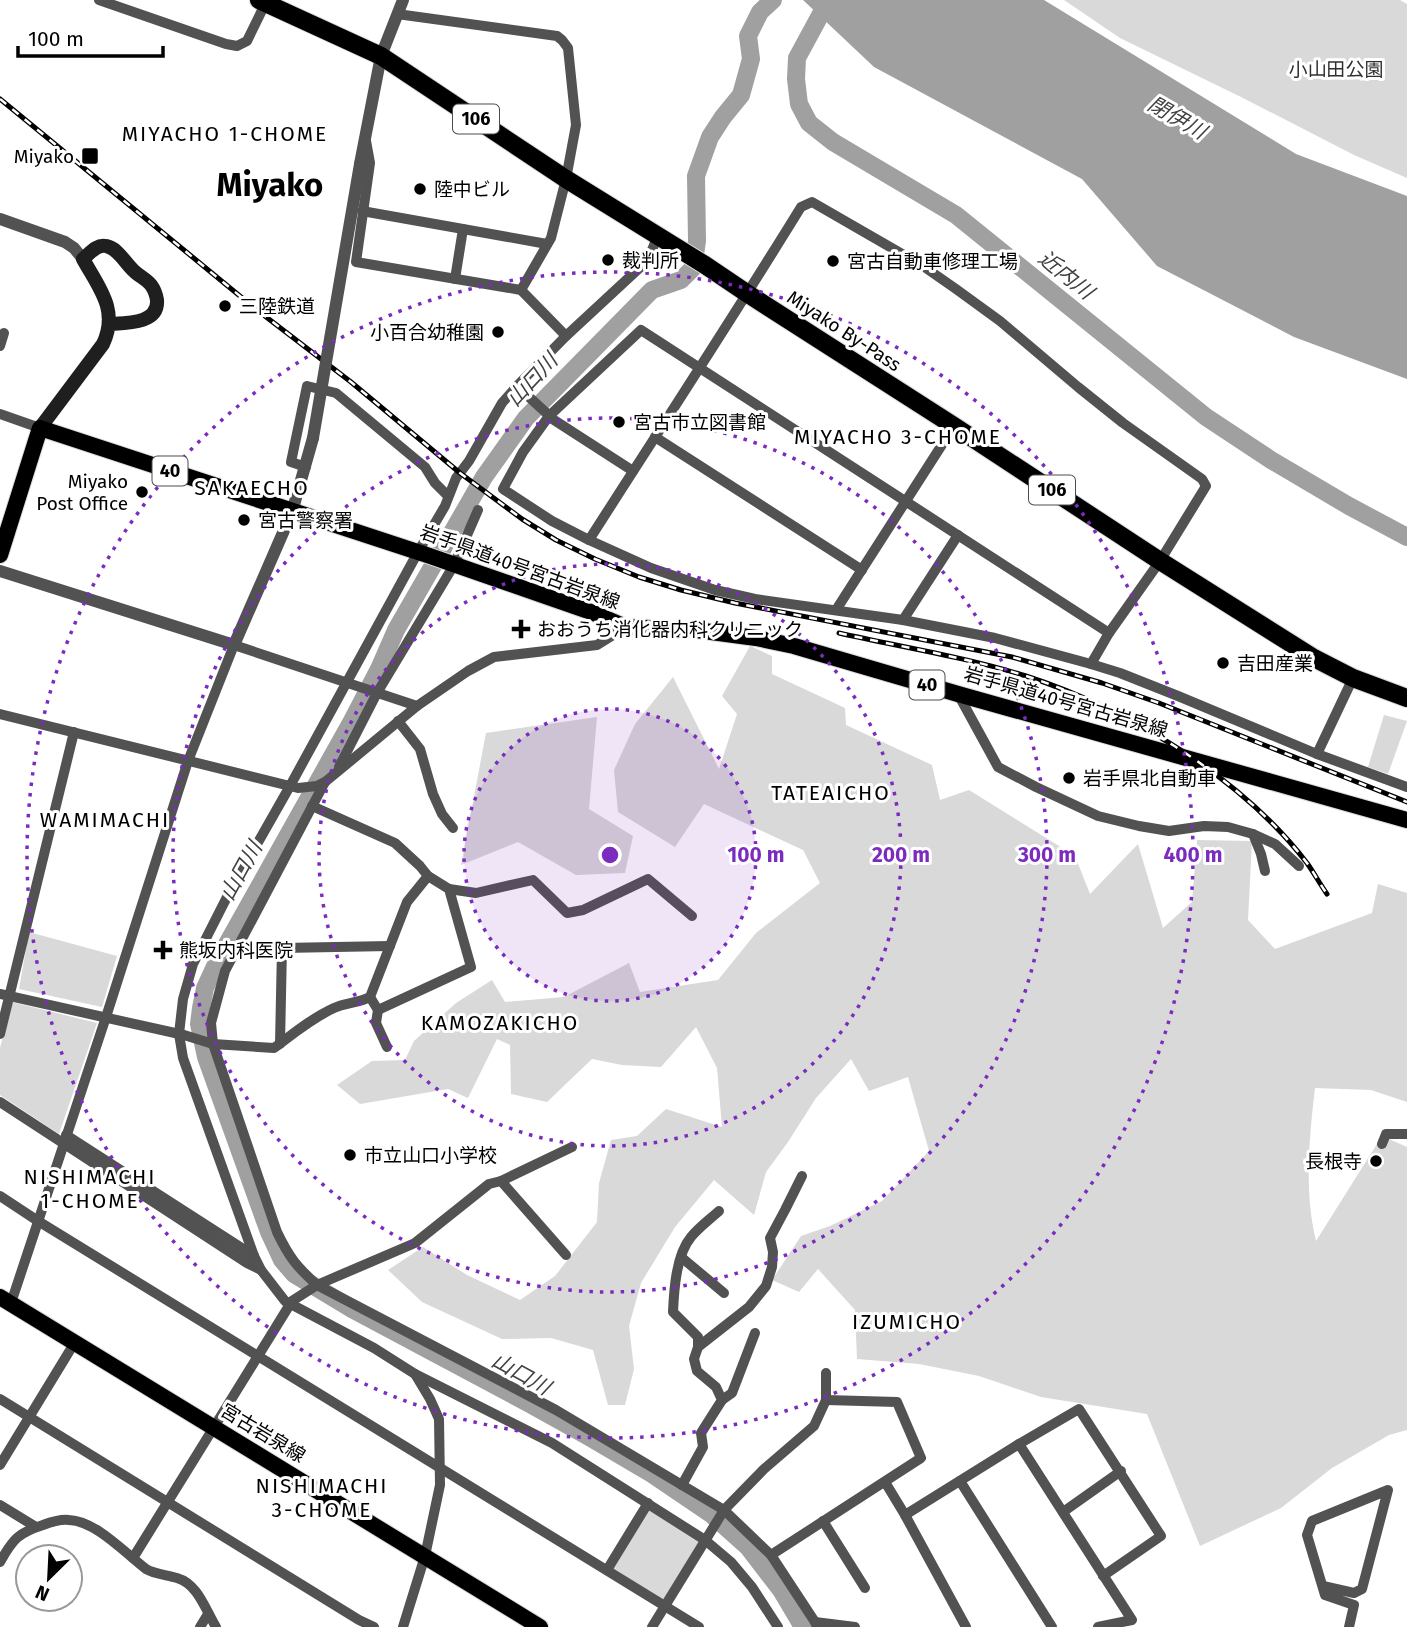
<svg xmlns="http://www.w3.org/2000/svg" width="1407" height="1627" viewBox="0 0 1407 1627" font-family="'Fira Sans','Noto Sans JP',sans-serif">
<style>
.green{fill:#d9d9d9}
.water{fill:#a0a0a0}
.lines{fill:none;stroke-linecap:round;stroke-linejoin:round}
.river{stroke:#a0a0a0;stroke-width:18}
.primary-casing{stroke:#dbdbdb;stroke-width:18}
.trunk-casing{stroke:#dbdbdb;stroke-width:20}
.minor{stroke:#525252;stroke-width:10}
.tertiary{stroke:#525252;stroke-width:12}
.secondary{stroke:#1f1f1f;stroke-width:14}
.primary{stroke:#000;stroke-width:16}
.trunk{stroke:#000;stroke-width:18}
.rail-casing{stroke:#000;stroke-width:5}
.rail{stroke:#fff;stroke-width:2.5;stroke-dasharray:8;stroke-linecap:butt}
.tertiary-bridge{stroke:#525252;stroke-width:12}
.ring{fill:none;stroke:#7b2cbf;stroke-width:3.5;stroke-dasharray:3.5 7}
.poi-dot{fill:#000;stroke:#fff;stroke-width:2.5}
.labels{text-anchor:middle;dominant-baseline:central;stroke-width:6;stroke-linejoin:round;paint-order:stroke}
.shield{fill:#fff;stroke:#4c4c4c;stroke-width:2}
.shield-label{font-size:18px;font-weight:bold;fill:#000}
.park-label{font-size:19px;fill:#303030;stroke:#fff}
.poi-label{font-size:19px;fill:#000;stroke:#fff;text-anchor:start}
.street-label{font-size:19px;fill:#000;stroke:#fff}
.water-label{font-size:21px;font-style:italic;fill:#414141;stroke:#fff}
.neighbourhood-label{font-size:21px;letter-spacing:2px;fill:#000;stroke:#fff}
.town-label{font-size:33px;font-weight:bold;fill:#000;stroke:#fff}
.centre{fill:#7b2cbf;stroke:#fff;stroke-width:3.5}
.ring-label{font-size:21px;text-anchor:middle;font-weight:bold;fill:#7b2cbf;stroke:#fff;stroke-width:6;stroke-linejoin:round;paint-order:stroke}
</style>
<rect width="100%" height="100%" fill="#fff"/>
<g class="green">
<path d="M 1064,0 L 1400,0 L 1407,4 L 1407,178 L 1354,155 L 1243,98 L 1120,38 Z"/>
<path d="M 750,646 L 772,656 L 772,674 L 845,708 L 846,725 L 932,765 L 940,800 L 969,790 L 1075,856 L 1090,894 L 1138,844 L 1163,928 L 1192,902 L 1197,840 L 1252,841 L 1248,920 L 1275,949 L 1372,913 L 1378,884 L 1407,893 L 1407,1102 L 1371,1090 L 1315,1088 C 1309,1139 1304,1191 1316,1241 L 1382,1136 L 1407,1147 L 1407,1430 L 1389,1435 L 1332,1468 L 1281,1508 L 1200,1546 L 1147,1414 L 1041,1397 L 979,1376 L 919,1364 L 857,1359 L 855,1310 L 818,1269 L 799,1292 L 772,1280 L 801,1236 L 830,1226 L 882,1201 L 929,1151 L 908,1077 L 869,1091 L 851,1059 L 816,1098 L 788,1142 L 766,1172 L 754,1215 L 714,1180 L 675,1227 L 641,1283 L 629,1326 L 634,1369 L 625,1405 L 608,1405 L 593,1350 L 551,1338 L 502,1339 L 422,1302 L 388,1270 L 423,1247 L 467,1275 L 520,1300 L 555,1276 L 597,1222 L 599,1183 L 611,1140 L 637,1136 L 666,1109 L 722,1127 L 717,1068 L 696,1027 L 661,1067 L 622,1065 L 592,1059 L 547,1102 L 511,1094 L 510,1045 L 497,1039 L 468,1098 L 448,1089 L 360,1104 L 337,1085 L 372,1061 L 405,1060 L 414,1041 L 456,1003 L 492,980 L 505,1002 L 564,997 L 629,963 L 640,992 L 718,980 L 756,933 L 820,883 L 803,850 L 704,804 L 675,847 L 618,812 L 614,770 L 635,724 L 673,677 L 719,769 L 737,714 L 722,696 Z"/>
<path d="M 1384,715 L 1407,721 L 1388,774 L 1368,767 Z"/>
<path d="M 597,717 L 589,809 L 633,836 L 625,873 L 576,875 L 518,842 L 461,865 L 486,733 Z"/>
<path d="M 29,932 L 117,956 L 102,1007 L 19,989 Z"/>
<path d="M 12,1002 L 97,1023 L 59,1134 L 0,1095 L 0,1048 Z"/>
<path d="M 650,1508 L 701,1541 L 664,1600 L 612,1568 Z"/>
</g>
<path class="water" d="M 803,0 L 1044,0 L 1296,154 L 1407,196 L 1407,379 L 1294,337 L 1157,266 L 1082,179 L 874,67 Z"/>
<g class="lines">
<g class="river">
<path d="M 773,0 L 760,12 L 748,36 L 751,59 L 741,95 L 723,117 L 710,137 L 696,176 L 697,241 L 693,268 L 681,280 L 652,290 L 526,418 L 484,477 L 396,630 L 379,669 L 352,721 L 217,962 L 205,988 L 201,1008 L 199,1024 L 206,1057 L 269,1232 L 282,1260 L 294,1274 L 352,1309 L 530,1404 L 589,1437 L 652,1474 L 711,1514 L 748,1547 L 781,1590 L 803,1627"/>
<path d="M 832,0 L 823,10 L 797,58 L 796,79 L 799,104 L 809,123 L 833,142 L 956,215 L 1206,417 L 1271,460 L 1349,506 L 1407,537"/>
</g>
<g class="primary-casing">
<g id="primary">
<path d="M 0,555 L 40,428 L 427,555 L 591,612 L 626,627 L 696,630 L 756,638 L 794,646 L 958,694 L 1407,820"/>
<path d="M 0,1297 L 540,1627"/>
</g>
</g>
<g class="trunk-casing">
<path id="trunk" d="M 259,0 L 381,56 L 566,179 L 705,265 L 748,294 L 954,426 L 1160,561 L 1314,658 L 1353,678 L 1407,698"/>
</g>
<g class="minor">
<path d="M 99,0 L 226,44 L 237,46 L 247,41 L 267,0"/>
<path d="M 397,14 L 557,36 L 562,40 L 568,48 L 576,125 L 566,179 L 551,238 L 521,290"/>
<path d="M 366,141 L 370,163 L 356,262 L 521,290 L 566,336"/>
<path d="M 362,211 L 547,244"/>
<path d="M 455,279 L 463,229"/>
<path d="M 0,346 L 4,333"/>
<path d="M 517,386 L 554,420 L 633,471"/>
<path d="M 0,414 L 40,428"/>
<path d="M 655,437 L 862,570"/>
<path d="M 306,467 L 291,462 L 307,386 L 336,393 L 425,467 L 435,483 L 448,496"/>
<path d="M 589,540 C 660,429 732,319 801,207 L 812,202 L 923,266 L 956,289 L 1000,321 L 1078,387 L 1123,423 L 1202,479 L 1206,486 L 1160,561 L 1109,633 L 1091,664"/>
<path d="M 836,610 L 954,426"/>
<path d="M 903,620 L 958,535"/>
<path d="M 1109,633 L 641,330 L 549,416 L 523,452 L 503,489 L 552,521 L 589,540 L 651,568 L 715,590 L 755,599 L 903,620 L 995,638 L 1091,664 L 1120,673 L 1178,696 L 1317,754 L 1407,787"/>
<path d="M 958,694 L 998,767 L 1036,787 L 1098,816 L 1139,826 L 1169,831 L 1204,826 L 1228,827 L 1253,834 L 1275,844 L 1299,866"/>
<path d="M 0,714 L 298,788 L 317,786 L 325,782 L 417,706 L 468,671 L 494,657 L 597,645 L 626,627"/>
<path d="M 398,721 L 420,749 L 433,794 L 442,814 L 453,828"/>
<path d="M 1317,754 L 1353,678"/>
<path d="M 339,767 L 377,693 L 454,565 L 478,510"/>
<path d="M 325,782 L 225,971 L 211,1023 L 213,1044 L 277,1232 C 289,1257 296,1266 317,1285 L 556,1410 L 724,1510 L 771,1555 L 815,1622 L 817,1627"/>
<path d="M 1253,834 L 1261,854 L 1265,871"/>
<path d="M 449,889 L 476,893 L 533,880 L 567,913 L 583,910 L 648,879 L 692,916"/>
<path d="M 0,994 L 184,1035 L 213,1044 L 274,1048 C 293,1034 312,1018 334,1008 C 345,1003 358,1003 370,997 L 407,902 L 428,876 L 420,866 L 395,843 L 312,806"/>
<path d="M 370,997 L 378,1010 L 471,967 L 449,889 L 428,876"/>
<path d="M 378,1010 L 376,1023 L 387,1047"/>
<path d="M 0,1034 L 74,732"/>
<path d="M 280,1044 L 282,948 L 390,946"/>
<path d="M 0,1102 L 247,1263 L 261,1270"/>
<path d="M 66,1135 L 254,1256"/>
<path d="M 1382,1144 L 1386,1134 L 1407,1134"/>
<path d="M 501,1181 L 566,1255"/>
<path d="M 0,1196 L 38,1221 L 699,1627"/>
<path d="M 681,1257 L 724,1293"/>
<path d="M 11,1303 L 106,1017 L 188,761 L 234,645 L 417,706"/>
<path d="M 698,1347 L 698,1337 L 673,1312 C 674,1290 676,1255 691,1237 C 698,1228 710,1219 719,1211"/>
<path d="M 415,1374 L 552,1443 L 705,1540 L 731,1562 L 752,1587 L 778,1627"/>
<path d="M 0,1399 L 359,1620 L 374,1627"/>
<path d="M 722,1400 L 732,1393 L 755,1333"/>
<path d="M 1019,1444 L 1079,1409 L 1161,1536 L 1103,1576"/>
<path d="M 0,1465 L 75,1342"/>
<path d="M 960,1481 L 1052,1627"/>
<path d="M 885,1482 L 905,1515 L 1019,1444 L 1132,1620 L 1098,1627"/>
<path d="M 682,1485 L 703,1447 L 701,1433 L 722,1400 L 716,1387 L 697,1371 L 694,1359 L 698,1347 L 749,1307 L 766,1286 L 772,1267 L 773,1252 L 770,1238 L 785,1210 L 802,1176"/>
<path d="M 0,1505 L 36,1527"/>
<path d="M 1063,1512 L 1121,1471"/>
<path d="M 905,1515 L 966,1627"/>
<path d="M 823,1521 L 865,1588"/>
<path d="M 771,1555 L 921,1458 L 897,1402 L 826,1400"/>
<path d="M 133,1558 L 292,1301 L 317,1285 L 415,1243 L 489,1184 L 501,1181 L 572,1147"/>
<path d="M 0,1562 C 13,1539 18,1533 43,1525 C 51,1522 61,1519 69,1520 C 96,1521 125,1553 146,1569 C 154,1574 167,1575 177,1578 C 198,1584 205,1609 216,1627"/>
<path d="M 607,1570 L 648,1503"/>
<path d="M 1323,1586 L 1354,1593 L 1362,1589 L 1388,1490 L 1312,1521 L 1307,1535 L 1325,1595 L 1354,1605 L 1349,1627"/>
<path d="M 815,1622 L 855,1627"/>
<path d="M 200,1627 L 208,1614"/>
<path d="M 403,1627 L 425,1556 L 440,1485 L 439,1419 L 430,1399 L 415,1374 L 374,1348 L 285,1301 L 261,1270 L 254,1256 L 183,1058 L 179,1034 L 183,999 L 193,964 L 228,895 L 290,786 L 418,552 L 445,506 L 456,478 L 469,461 L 502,403 L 517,386 L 566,336 L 648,260 L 658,235"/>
<path d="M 652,1627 L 724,1510 L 764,1469 L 814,1426 L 826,1400 L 826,1373"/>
</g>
<g class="tertiary">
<path d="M 360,164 L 381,56 L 403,0"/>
<path d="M 0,219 L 65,242 L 74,248 L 83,259"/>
<path d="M 0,571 L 234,645 L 292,512 L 313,438"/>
</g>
<path class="secondary" d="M 40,428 L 103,344 C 119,310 99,288 83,259 C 90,253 97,244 106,246 C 118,248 125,263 134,271 C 139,276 146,279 151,285 C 154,289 156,294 157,300 C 159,324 126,323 110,324"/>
<use href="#primary" class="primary"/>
<use href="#trunk" class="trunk"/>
<g class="rail-casing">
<g id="rail">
<path d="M 0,99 L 257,310 L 351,382 L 460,473 L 522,519 L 556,540 L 595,559 L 639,577 L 681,590 L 735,603 L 1012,657 L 1102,683 L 1159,703 L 1407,802"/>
<path d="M 839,633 C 901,647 966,657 1026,676 C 1128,709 1241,777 1307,863 C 1314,873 1320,884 1327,894"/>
</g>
</g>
<use href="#rail" class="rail"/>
<path class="tertiary-bridge" d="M 313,438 L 360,164"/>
</g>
<circle cx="610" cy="855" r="146" fill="#7b2cbf" fill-opacity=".12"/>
<g class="ring">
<circle cx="610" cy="855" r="146"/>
<circle cx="610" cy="855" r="291"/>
<circle cx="610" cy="855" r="437"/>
<circle cx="610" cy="855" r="583"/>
</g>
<g class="poi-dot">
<rect x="81" y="147" width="18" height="18" rx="3.5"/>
<circle cx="420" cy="189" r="7"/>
<circle cx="608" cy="260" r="7"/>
<circle cx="833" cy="261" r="7"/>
<circle cx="225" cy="306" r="7"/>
<circle cx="498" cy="332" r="7"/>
<circle cx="619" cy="422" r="7"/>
<circle cx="142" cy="492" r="7"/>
<circle cx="244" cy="520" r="7"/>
<path d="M517.5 618.5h7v7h7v7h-7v7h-7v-7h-7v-7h7z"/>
<circle cx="1223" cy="663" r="7"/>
<circle cx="1069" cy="778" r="7"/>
<path d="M159.5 939.5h7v7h7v7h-7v7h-7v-7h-7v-7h7z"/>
<circle cx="350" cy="1155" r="7"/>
<circle cx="1376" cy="1161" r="7"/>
</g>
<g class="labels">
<g class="shield">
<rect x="453" y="104.5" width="46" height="29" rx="5"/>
<rect x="152.5" y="456.5" width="35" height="29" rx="5"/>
<rect x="1029" y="475.5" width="46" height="29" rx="5"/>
<rect x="909.5" y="670.5" width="35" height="29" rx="5"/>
</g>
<g class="shield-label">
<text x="476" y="119">106</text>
<text x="170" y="471">40</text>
<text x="1052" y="490">106</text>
<text x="927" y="685">40</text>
</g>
<g class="park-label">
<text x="1336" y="69">小山田公園</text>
</g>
<g class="poi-label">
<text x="74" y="156" text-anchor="end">Miyako</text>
<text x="434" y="189">陸中ビル</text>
<text x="622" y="260">裁判所</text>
<text x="847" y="261">宮古自動車修理工場</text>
<text x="239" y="306">三陸鉄道</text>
<text x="484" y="332" text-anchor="end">小百合幼稚園</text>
<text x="633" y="422">宮古市立図書館</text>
<text x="128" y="481" text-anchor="end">Miyako<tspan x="128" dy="22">Post Office</tspan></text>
<text x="258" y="520">宮古警察署</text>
<text x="537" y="629">おおうち消化器内科クリニック</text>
<text x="1237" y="663">吉田産業</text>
<text x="1083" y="778">岩手県北自動車</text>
<text x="179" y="950">熊坂内科医院</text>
<text x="364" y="1155">市立山口小学校</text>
<text x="1362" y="1161" text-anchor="end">長根寺</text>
</g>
<g class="street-label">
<text transform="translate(844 331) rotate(33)">Miyako By-Pass</text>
<text transform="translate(520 567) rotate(20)">岩手県道40号宮古岩泉線</text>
<text transform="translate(1066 702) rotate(16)">岩手県道40号宮古岩泉線</text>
<text transform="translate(263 1433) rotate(31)">宮古岩泉線</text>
</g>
<g class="water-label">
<text transform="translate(1177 118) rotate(30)">閉伊川</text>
<text transform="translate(1066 275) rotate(39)">近内川</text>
<text transform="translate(532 380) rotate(-47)">山口川</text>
<text transform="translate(241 871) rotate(-61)">山口川</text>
<text transform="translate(521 1374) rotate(29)">山口川</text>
</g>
<g class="neighbourhood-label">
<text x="225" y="134">MIYACHO 1-CHOME</text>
<text x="898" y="437">MIYACHO 3-CHOME</text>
<text x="252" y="488">SAKAECHO</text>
<text x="831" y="793">TATEAICHO</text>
<text x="105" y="820">WAMIMACHI</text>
<text x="500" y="1023">KAMOZAKICHO</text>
<text x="90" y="1177">NISHIMACHI<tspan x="90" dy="24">1-CHOME</tspan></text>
<text x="907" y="1322">IZUMICHO</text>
<text x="322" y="1486">NISHIMACHI<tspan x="322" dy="24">3-CHOME</tspan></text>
</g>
<g class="town-label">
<text x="270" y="185">Miyako</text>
</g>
</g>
<circle cx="610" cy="855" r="10" class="centre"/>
<g class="ring-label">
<text x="756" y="862">100 m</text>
<text x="901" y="862">200 m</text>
<text x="1047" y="862">300 m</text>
<text x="1193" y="862">400 m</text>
</g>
<g transform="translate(49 1578) rotate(204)"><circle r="33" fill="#ffffff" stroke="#999999" stroke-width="2"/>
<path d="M0-5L12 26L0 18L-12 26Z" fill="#000000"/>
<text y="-10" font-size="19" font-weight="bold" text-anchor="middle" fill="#000000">N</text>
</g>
<path d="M18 46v10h145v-10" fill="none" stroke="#000000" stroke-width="3.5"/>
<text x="28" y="46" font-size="21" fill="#000000" stroke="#ffffff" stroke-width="5" paint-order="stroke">100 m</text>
</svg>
